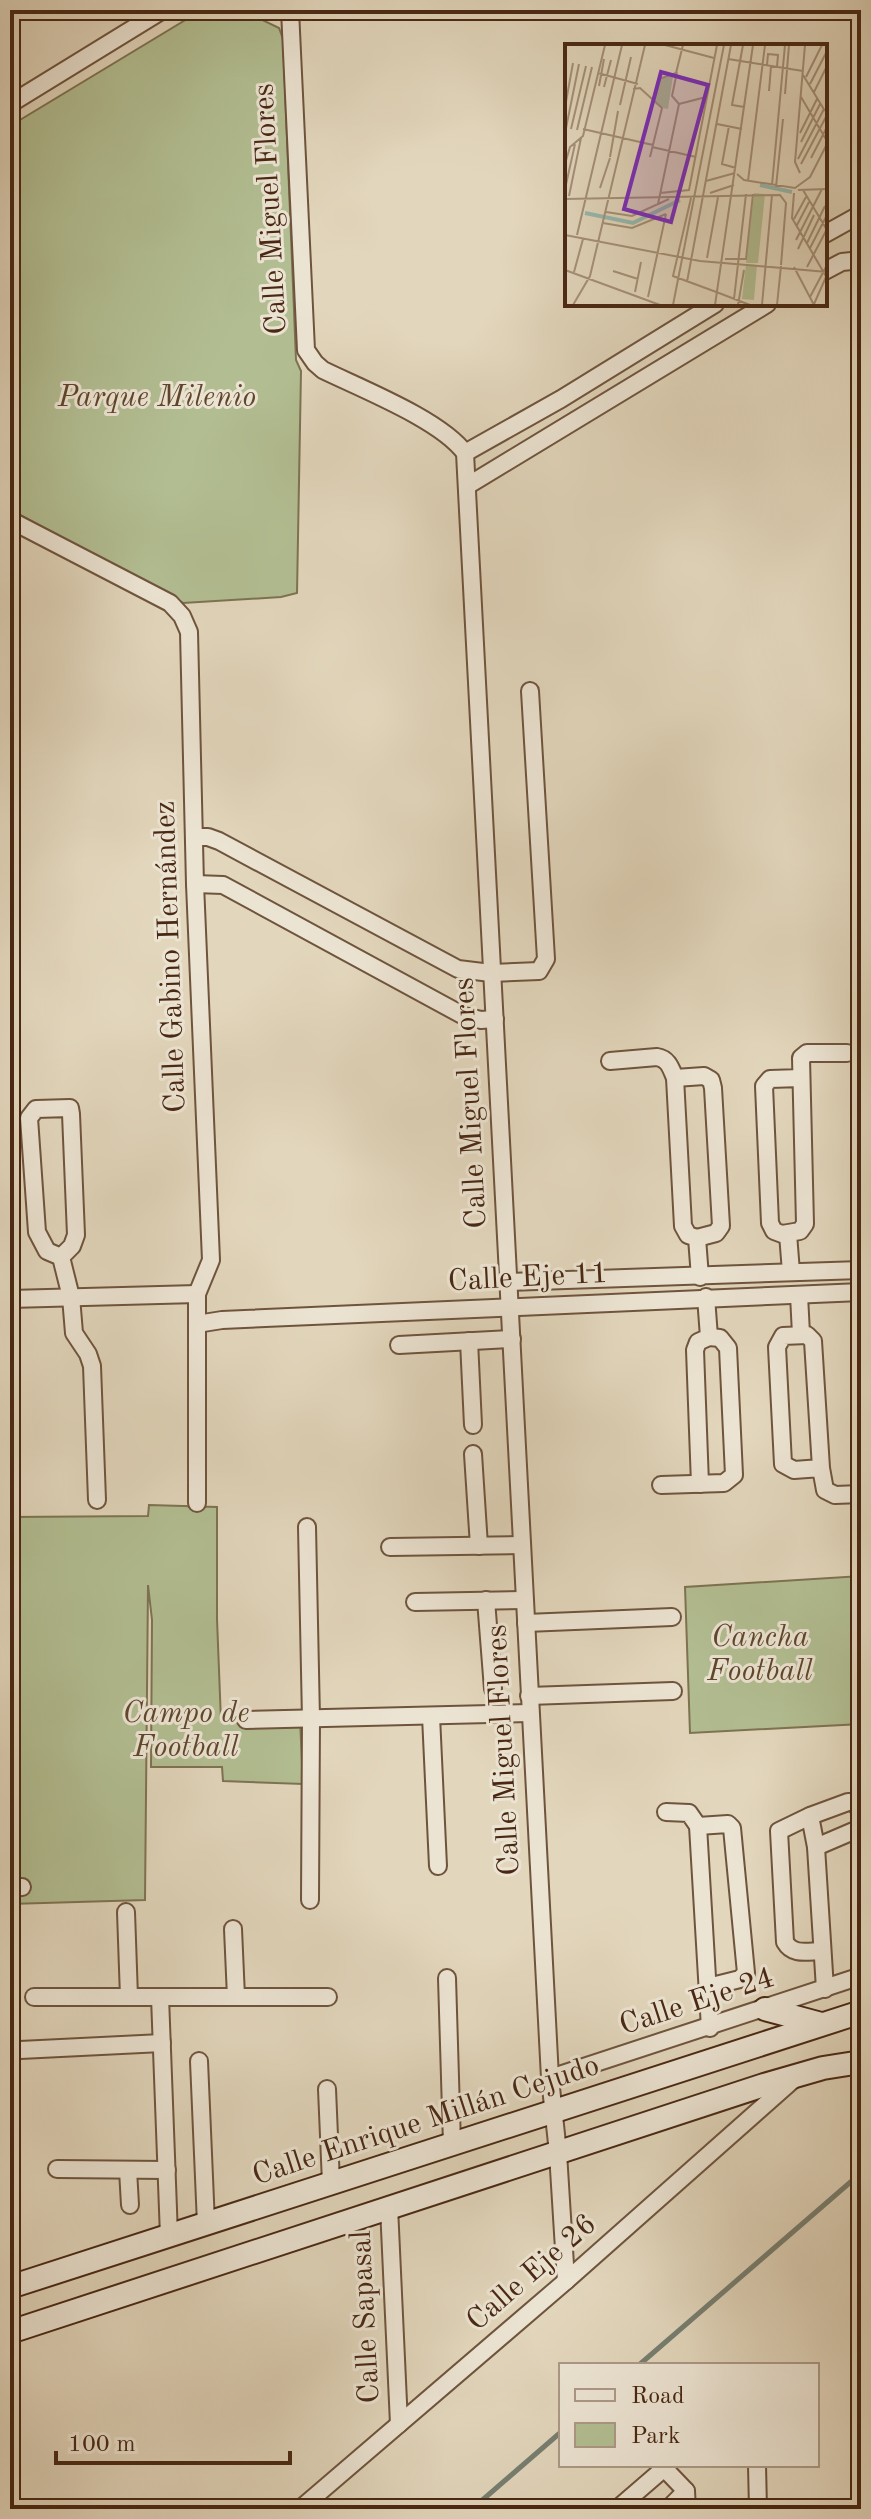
<svg xmlns="http://www.w3.org/2000/svg" width="871" height="2519" viewBox="0 0 871 2519" font-family="'Old Standard TT',serif">
<style>
.green{fill:#b2be92;stroke:#7e7352;stroke-width:2}
.lines{fill:none;stroke-linecap:round;stroke-linejoin:round}
.stream{stroke:#777f71;stroke-width:5}
.minor-casing{stroke:#6f543d;stroke-width:20}
.secondary-casing{stroke:#492813;stroke-width:26}
.minor{stroke:#ece4d3;stroke-width:16}
.secondary{stroke:#ece4d3;stroke-width:22}
.labels{text-anchor:middle;dominant-baseline:central;stroke-width:6;stroke-linejoin:round;paint-order:stroke}
.street-label{font-size:30px;fill:#492813;stroke:#ece4d3}
.park-label{font-size:30px;font-style:italic;fill:#5e462c;stroke:#ece4d3}
.inset-river{fill:none;stroke:#95b9af;stroke-width:4}
.inset-road{fill:none;stroke:#a59078;stroke-width:2}
.view{fill:#7b2cbf;fill-opacity:0.15;stroke:#7b2cbf;stroke-width:4}
.inset-edge{fill:none;stroke:#492813;stroke-width:4}
</style>
<rect width="100%" height="100%" fill="#e2d6bc"/>
<filter id="stains"><feTurbulence type="fractalNoise" baseFrequency=".0025" numOctaves="4"/><feColorMatrix values="0 0 0 0 .2 0 0 0 0 .09 0 0 0 0 .02 0 0 0 .5 -.17"/></filter>
<radialGradient id="worn" r=".72"><stop offset=".6" stop-color="#630" stop-opacity="0"/><stop offset="1" stop-color="#630" stop-opacity=".3"/></radialGradient>
<g class="green">
<path d="M 202,10 L 242,10 L 279,28 L 283,39 L 296,360 L 301,371 L 297,593 L 281,597 L 183,603 L 18,514 L 15,500 L 10,341 L 10,126 Z"/>
<path d="M 149,1505 L 217,1507 L 217,1619 L 221,1721 L 300,1719 L 303,1784 L 223,1781 L 222,1767 L 151,1767 L 152,1620 L 148,1585 L 145,1900 L 10,1904 L 10,1517 L 148,1516 Z"/>
<path d="M 861,1576 L 861,1613 L 858,1614 L 861,1724 L 690,1733 L 685,1587 Z"/>
</g>
<g class="lines">
<g class="stream">
<path d="M 639,2365 L 861,2173"/>
<path d="M 472,2509 L 561,2432"/>
</g>
<g class="minor-casing">
<g id="minor">
<path d="M 290,10 L 306,350 L 315,363 L 323,370 C 362,389 441,420 465,453 L 550,2078 L 558,2153 L 566,2281"/>
<path d="M 10,104 L 163,10"/>
<path d="M 825,234 L 861,214"/>
<path d="M 825,271 L 842,262 L 861,260"/>
<path d="M 465,453 L 561,399 L 715,304"/>
<path d="M 467,486 L 767,304"/>
<path d="M 10,520 L 170,603 L 182,616 L 189,632 L 195,884 L 211,1260 L 197,1294 L 197,1503"/>
<path d="M 194,837 L 208,837 L 219,841 L 458,969 L 491,973 L 539,971 L 546,959 L 530,691"/>
<path d="M 195,884 L 223,885 L 464,1016 L 481,1020 L 495,1019"/>
<path d="M 610,1061 L 657,1057 C 669,1059 671,1069 675,1078 L 683,1226 L 688,1235 L 697,1238 L 700,1277"/>
<path d="M 675,1078 L 704,1076 L 711,1080 L 713,1088 L 721,1226 L 716,1233 L 697,1238"/>
<path d="M 801,1078 L 770,1079 L 764,1086 L 770,1223 L 774,1231 L 782,1234 L 800,1231 L 805,1224 L 801,1058 L 807,1053 L 847,1053"/>
<path d="M 788,1234 L 791,1272"/>
<path d="M 61,1257 L 72,1246 L 76,1235 L 71,1114 L 70,1108 L 36,1109 L 29,1118 L 37,1232 L 47,1251 L 61,1257 L 71,1297 L 74,1333 L 88,1354 L 92,1366 L 97,1500"/>
<path d="M 508,1282 L 861,1270"/>
<path d="M 799,1295 L 801,1334"/>
<path d="M 10,1299 L 197,1294"/>
<path d="M 197,1324 L 222,1320 L 861,1292"/>
<path d="M 469,1341 L 473,1425"/>
<path d="M 399,1345 L 512,1339"/>
<path d="M 473,1454 L 479,1546"/>
<path d="M 821,1468 L 794,1470 L 783,1464 L 777,1347 L 783,1336 L 807,1335 L 813,1341 L 821,1468 L 825,1490 L 835,1495 L 861,1494"/>
<path d="M 700,1484 L 695,1350 L 698,1342 L 709,1337 L 706,1297"/>
<path d="M 661,1485 L 724,1483 L 734,1475 L 728,1348 L 720,1338 L 709,1337"/>
<path d="M 307,1527 L 311,1719 L 310,1900"/>
<path d="M 390,1547 L 522,1545"/>
<path d="M 486,1600 L 493,1689"/>
<path d="M 415,1602 L 524,1600"/>
<path d="M 526,1623 L 672,1617"/>
<path d="M 529,1696 L 673,1691"/>
<path d="M 431,1716 L 438,1866"/>
<path d="M 246,1720 L 530,1713"/>
<path d="M 666,1812 L 689,1813 L 698,1826 L 710,2028"/>
<path d="M 810,1816 L 816,1847 L 858,1829 L 861,1826"/>
<path d="M 698,1826 L 728,1824 L 732,1828 L 746,1973 L 740,1979 L 708,1987"/>
<path d="M 816,1847 L 825,1989"/>
<path d="M 10,1888 L 22,1887"/>
<path d="M 126,1912 L 129,1997"/>
<path d="M 233,1929 L 236,1997"/>
<path d="M 822,1951 C 808,1951 793,1956 785,1942 L 779,1831 L 810,1816 L 848,1802 L 855,1802 L 861,1813"/>
<path d="M 447,1978 L 452,2144"/>
<path d="M 34,1997 L 328,1997"/>
<path d="M 160,1997 L 169,2236"/>
<path d="M 20,2050 L 162,2043"/>
<path d="M 199,2061 L 206,2224"/>
<path d="M 550,2078 L 861,1976"/>
<path d="M 327,2089 L 331,2183"/>
<path d="M 57,2169 L 167,2170"/>
<path d="M 128,2170 L 130,2205"/>
<path d="M 389,2207 L 399,2424"/>
<path d="M 757,2465 L 758,2509"/>
<path d="M 664,2468 L 686,2491 L 687,2509"/>
<path d="M 300,2509 L 566,2281 L 794,2079"/>
<path d="M 617,2509 L 668,2465"/>
<path d="M 668,2509 L 686,2491"/>
</g>
</g>
<g class="secondary-casing">
<g id="secondary">
<path d="M 765,2009 L 821,2024"/>
<path d="M 10,2287 L 861,2012"/>
<path d="M 10,2332 L 764,2085 L 823,2068 L 861,2062"/>
</g>
</g>
<use href="#minor" class="minor"/>
<use href="#secondary" class="secondary"/>
</g>
<g class="labels">
<g class="street-label">
<text transform="translate(271 209) rotate(-93)">Calle Miguel Flores</text>
<text transform="translate(171 957) rotate(-92)">Calle Gabino Hernández</text>
<text transform="translate(471 1103) rotate(-93)">Calle Miguel Flores</text>
<text transform="translate(528 1278) rotate(-3)">Calle Eje 11</text>
<text transform="translate(504 1750) rotate(-93)">Calle Miguel Flores</text>
<text transform="translate(697 2002) rotate(-18)">Calle Eje 24</text>
<text transform="translate(426 2121) rotate(-18)">Calle Enrique Millán Cejudo</text>
<text transform="translate(532 2273) rotate(-41)">Calle Eje 26</text>
<text transform="translate(366 2317) rotate(-93)">Calle Sapasal</text>
</g>
<g class="park-label">
<text x="157" y="398">Parque Milenio</text>
<text x="760" y="1638">Cancha<tspan x="760" dy="34">Football</tspan></text>
<text x="186" y="1714">Campo de<tspan x="186" dy="34">Football</tspan></text>
</g>
</g>
<g transform="translate(565 44)">
<rect width="262" height="262" fill="#e2d6bc"/>
<path d="M 108,32 L 103,65 L 97,64 L 89,57 L 94,35 ZM 189,149 L 200,150 L 193,219 L 181,219 ZM 181,220 L 192,221 L 189,256 L 177,255 Z" fill="#b2be92"/>
<path class="inset-river" d="M 195,141 L 227,148M 20,169 L 68,179 L 115,156"/>
<path class="inset-road" d="M 100,1 L 149,14M 178,1 L 167,61 L 179,63M 163,15 L 238,27M 202,21 L 203,10 L 213,11 L 212,23M 112,28 L 107,52 L 114,60M 33,29 L 73,40M 238,31 L 260,67M 241,33 L 257,1M 245,40 L 262,7M 34,42 L 39,15M 39,43 L 46,16M 68,45 L 75,44 L 97,64 L 85,113M 204,47 L 206,22M 249,48 L 262,22M 220,50 L 224,1M 236,53 L 262,97M 88,56 L 94,35 L 111,29 L 118,1M 114,60 L 141,53M 55,61 L 66,13M 0,63 L 8,19M 152,80 L 177,85M 164,82 L 157,120 L 171,124M 6,85 L 21,22M 18,85 L 88,101M 12,86 L 27,23M 0,89 L 14,20M 235,89 L 252,55M 236,98 L 255,60M 87,103 L 131,113M 45,113 L 53,67M 246,114 L 262,83M 233,115 L 259,65M 0,120 L 5,103 L 18,92 L 40,1M 236,120 L 262,71M 235,129 L 230,118 L 240,1M 172,130 L 179,136 L 230,144 L 245,133 L 262,100M 141,137 L 170,129M 183,137 L 200,1M 207,141 L 220,1M 211,143 L 218,75M 35,144 L 45,114M 0,145 L 10,100M 233,146 L 262,145M 238,146 L 262,186M 95,149 L 124,146 L 152,1M 145,149 L 169,141M 229,149 L 227,174 L 262,234M 4,152 L 16,94M 126,154 L 108,232 L 154,249M 0,155 L 215,151 L 221,159 L 216,221M 93,160 L 114,60M 41,168 L 67,172 L 104,155M 229,175 L 241,153M 38,179 L 67,184 L 101,170M 232,181 L 244,158M 0,191 L 135,217 L 262,228M 12,191 L 57,1M 231,196 L 257,145M 242,199 L 260,162M 245,204 L 262,171M 233,205 L 249,171M 142,214 L 153,153M 160,215 L 181,215 L 188,150M 229,223 L 249,261M 242,223 L 262,185M 0,226 L 95,261M 48,227 L 73,235M 9,228 L 18,195M 122,238 L 166,1M 70,248 L 76,218M 154,249 L 185,261M 83,253 L 101,170M 245,253 L 262,221M 169,255 L 181,150M 249,260 L 261,233M 8,261 L 25,232 L 80,1M 108,261 L 159,1M 150,261 L 188,1M 173,261 L 179,226M 197,261 L 207,151M 212,261 L 216,222"/>
<path class="view" d="M 96,28 L 143,41 L 106,178 L 59,165 Z"/>
<rect width="262" height="262" class="inset-edge"/>
</g>
<rect width="871" height="2519" fill="none" stroke="#e2d6bc" stroke-width="40"/>
<rect x="12" y="12" width="847" height="2495" fill="none" stroke="#492813" stroke-width="4"/>
<rect x="20" y="20" width="831" height="2479" fill="none" stroke="#492813" stroke-width="2"/>
<rect x="559" y="2363" width="260" height="104" fill="#ece4d3" stroke="#ab9986" stroke-width="2"/>
<rect x="575" y="2389" width="40" height="12" fill="#ece4d3" stroke="#ab9986" stroke-width="2"/>
<text x="631" y="2403" font-size="24" fill="#492813">Road</text>
<rect x="575" y="2423" width="40" height="24" fill="#b2be92" stroke="#ab9986" stroke-width="2"/>
<text x="631" y="2443" font-size="24" fill="#492813">Park</text>
<path d="M56 2451v12h234v-12" fill="none" stroke="#492813" stroke-width="4"/>
<text x="68" y="2451" font-size="24" fill="#492813" stroke="#ece4d3" stroke-width="6" paint-order="stroke">100 m</text>
<rect width="100%" height="100%" filter="url(#stains)"/>
<rect width="100%" height="100%" fill="url(#worn)"/>
</svg>
